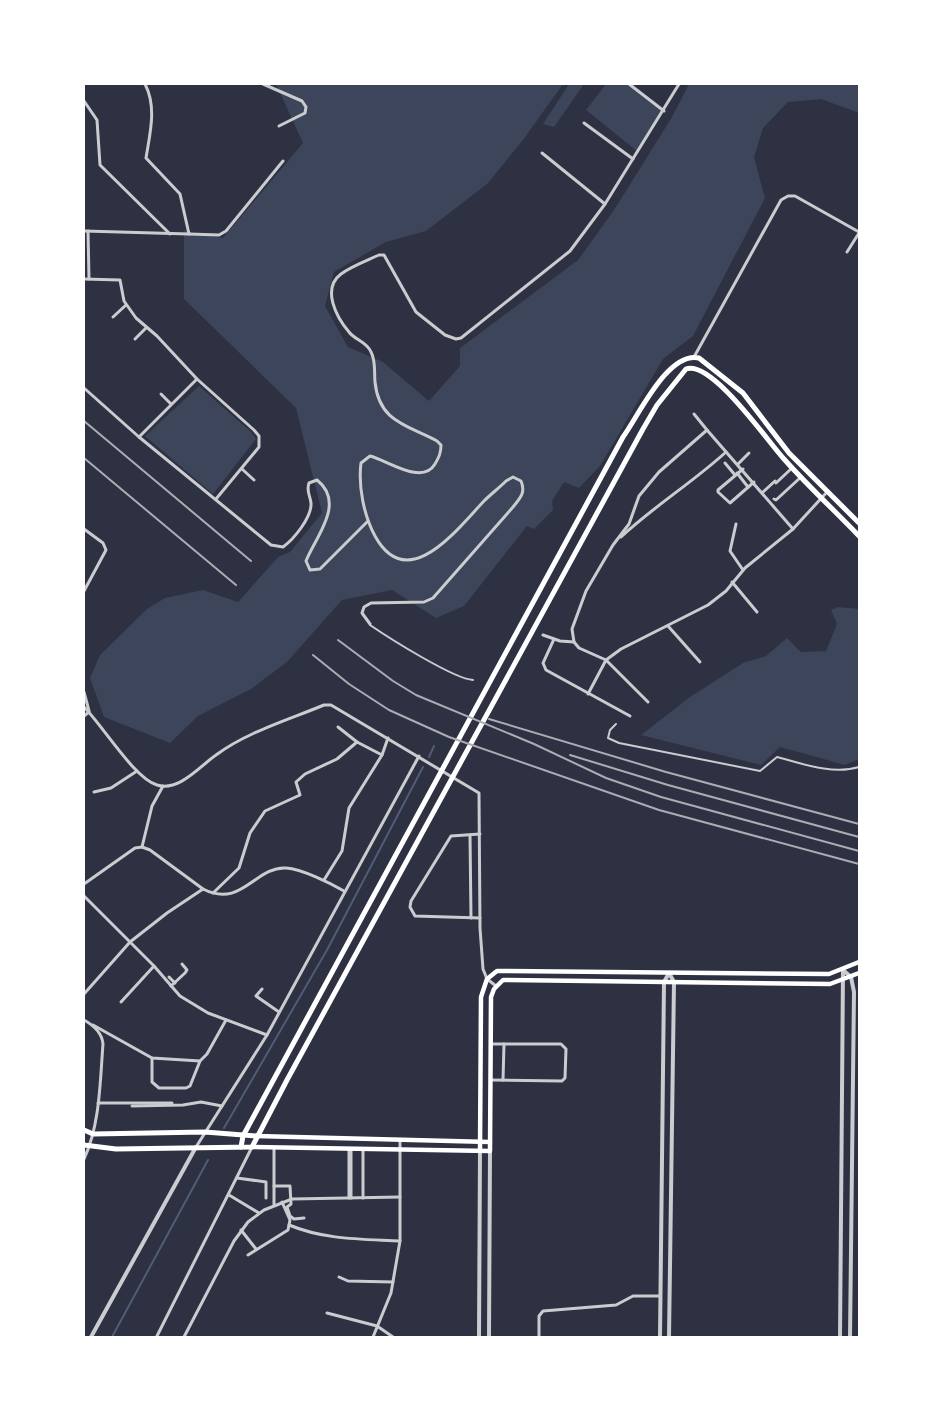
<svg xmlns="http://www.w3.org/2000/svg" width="943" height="1421" viewBox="0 0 943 1421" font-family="Poppins,sans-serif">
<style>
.green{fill:#3c4559}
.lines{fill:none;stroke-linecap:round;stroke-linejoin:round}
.stream{stroke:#4f5d75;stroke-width:2}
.service{stroke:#caccd0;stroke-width:2}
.minor{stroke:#caccd0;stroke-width:3}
.tertiary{stroke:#caccd0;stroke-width:4}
.secondary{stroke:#fff;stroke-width:4.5}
.primary{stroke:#fff;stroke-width:5}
.rail{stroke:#abadb3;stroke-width:2}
</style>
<rect width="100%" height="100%" fill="#2d3142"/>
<g class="green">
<path d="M 276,84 L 563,84 L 523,140 L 487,184 L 426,231 L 386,242 L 334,272 L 325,306 L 348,347 L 383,362 L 429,401 L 460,366 L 460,348 L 578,260 L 614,210 L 672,117 L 689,84 L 859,84 L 859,113 L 821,99 L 788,102 L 763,128 L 754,157 L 765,198 L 693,336 L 663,359 L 600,466 L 579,488 L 564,482 L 552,501 L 553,510 L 534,529 L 527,526 L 464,606 L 436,618 L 392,590 L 342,600 L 287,662 L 251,689 L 198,716 L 170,743 L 104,717 L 90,678 L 100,655 L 147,609 L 165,598 L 203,590 L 238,602 L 278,557 L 290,552 L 322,513 L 296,408 L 184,299 L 184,231 L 223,238 L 303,143 Z"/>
<path d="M 569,84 L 584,84 L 554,127 L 543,124 Z"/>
<path d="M 606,84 L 629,84 L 664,111 L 638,152 L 586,110 Z"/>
<path d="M 199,386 L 250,431 L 256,439 L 213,494 L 145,436 Z"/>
<path d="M 838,607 L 859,609 L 859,759 L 845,765 L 780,747 L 761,765 L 641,735 L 690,697 L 743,663 L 766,656 L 787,638 L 801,652 L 826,651 L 837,624 L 831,610 Z"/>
</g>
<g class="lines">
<g class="stream">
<path d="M 429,757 L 434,746"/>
<path d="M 224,1128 L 327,950 L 423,767"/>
<path d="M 112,1337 L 208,1160"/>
</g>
<g class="service">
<path d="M 370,625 C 389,638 454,679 473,680"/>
<path d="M 616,724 L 610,730 L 608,738 L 619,743 L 760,771 L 777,757 C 803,764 833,775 859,767"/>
</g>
<g class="minor">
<path d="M 263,84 L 302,101 L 306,107 L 305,113 L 279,126"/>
<path d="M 629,84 L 664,111"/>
<path d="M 84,101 L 97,120 L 100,165 L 170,234"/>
<path d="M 584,123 L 633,159"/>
<path d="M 542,153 L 605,204"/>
<path d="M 84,231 L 189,234 L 180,194 L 146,158 C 150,133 157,107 145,84"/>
<path d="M 88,231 L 89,279"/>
<path d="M 189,234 L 219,235 L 226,231 L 283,161"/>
<path d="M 847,252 L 859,233"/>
<path d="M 84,279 L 120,280 L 124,301 L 136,318 L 157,336 L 197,379 L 254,430 L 259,436 L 259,447 L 216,499"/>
<path d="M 113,317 L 126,305"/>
<path d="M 135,339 L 146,328"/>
<path d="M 694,357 L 781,200 L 788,196 L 795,196 L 859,232"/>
<path d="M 84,388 L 139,437 L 271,545 L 283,547 C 294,539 312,517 311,503 C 310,495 306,491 309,483 L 317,480 C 346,503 316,536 306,561 L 310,570 L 320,569 L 368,521"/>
<path d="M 161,394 L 171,404"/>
<path d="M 694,414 L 707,430"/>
<path d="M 139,437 L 197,379"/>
<path d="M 725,463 L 735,475"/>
<path d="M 738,464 L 749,453"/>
<path d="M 242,469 L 254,480"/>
<path d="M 743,469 L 718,490 L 718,492 L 730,503 L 754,482"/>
<path d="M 737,473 L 748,487"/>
<path d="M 776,483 L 792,468"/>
<path d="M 763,492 L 775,481"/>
<path d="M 774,499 L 776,500 L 801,477"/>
<path d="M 736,524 L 730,551 L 743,570"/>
<path d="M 84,529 L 103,543 L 106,550 L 84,591"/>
<path d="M 621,537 C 654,506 692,483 726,452"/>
<path d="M 732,582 L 757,612"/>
<path d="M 370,624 L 362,613 L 364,607 L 371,603 L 424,602 L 433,598 L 513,507 C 520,498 526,493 521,481 L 513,477 L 506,481 C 499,488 491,494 484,501 C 458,528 408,596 375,536 C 364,516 358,486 361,463 L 370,456 C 387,460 422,486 435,464 C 439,457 441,453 441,445 L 437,441 C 407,425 379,422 375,382 C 374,372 376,361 371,352 C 367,342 355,340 349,332 C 337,318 321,289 341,274 C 352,266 366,261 379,255 L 384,255 L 416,312 L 445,335 L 456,339 L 461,338 L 570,251 L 605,204 L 679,84"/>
<path d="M 668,626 L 700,662"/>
<path d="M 543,635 L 560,641 L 574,642 L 579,648 L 606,660 L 621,649 L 708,605 L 726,591 L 745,568 L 793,529 L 827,492"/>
<path d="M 554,639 L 543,663 L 546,670 L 630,716"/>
<path d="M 574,642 L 572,629 L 586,591 L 613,545 L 629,524 L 639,496 L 659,472 L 707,430 L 793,529"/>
<path d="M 84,692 L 89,711"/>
<path d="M 588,694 L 606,660 L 648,702"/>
<path d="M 84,707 C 103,726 134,778 157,785 C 179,792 200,766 216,755 C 247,732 288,720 324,705 L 331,705 L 479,793 L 480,928 L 483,969 L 487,979 L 496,986"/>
<path d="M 84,716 L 89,712"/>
<path d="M 338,727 L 357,742"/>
<path d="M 94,792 L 111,788 L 137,771"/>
<path d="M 480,834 L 451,836 L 411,901 L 410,907 L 415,916 L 480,918"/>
<path d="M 470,835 L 471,918"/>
<path d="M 142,847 L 152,806 L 163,786"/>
<path d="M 324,880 L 342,851 L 349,808 L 382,755 L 388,738"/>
<path d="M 84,884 L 135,848 L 142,847 L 150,850 L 203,889 L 167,913 L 130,942 L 84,994"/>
<path d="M 203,889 C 242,909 255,866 286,868 C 302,869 330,883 344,891"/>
<path d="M 213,893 L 239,868 L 250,833 L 265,811 L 300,795 L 296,782 L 305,774 L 337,759 L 357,742 L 382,755"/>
<path d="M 84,896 L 154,966 L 180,996 L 208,1013 L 267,1035"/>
<path d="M 169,977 L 175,983"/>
<path d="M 171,986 L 185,973 L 187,970 L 182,964"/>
<path d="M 262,989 L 256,996 L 279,1012"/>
<path d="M 121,1002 L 154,966"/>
<path d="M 84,1020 C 93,1025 102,1033 103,1044 C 100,1082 100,1125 84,1159"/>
<path d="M 93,1025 L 152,1058 L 200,1061 L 207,1054 L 226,1020"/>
<path d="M 152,1058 L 152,1082 L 159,1088 L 186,1088 L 190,1086 L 200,1061"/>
<path d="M 491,1080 L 562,1081 L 565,1078 L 566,1049 L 561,1044 L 491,1044"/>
<path d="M 503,1080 L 504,1044"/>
<path d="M 98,1103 L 172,1103"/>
<path d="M 132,1106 L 183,1105 L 201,1102 L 222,1106"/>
<path d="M 196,1147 L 267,1035 L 419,756"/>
<path d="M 349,1149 L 349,1198"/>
<path d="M 363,1149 L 363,1198"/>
<path d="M 237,1178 L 266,1182 L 266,1198"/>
<path d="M 274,1186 L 290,1186 L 291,1204 L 287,1207 L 290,1216 L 294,1219 L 304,1218"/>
<path d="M 229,1195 L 259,1213"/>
<path d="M 351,1198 L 351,1149"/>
<path d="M 274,1204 L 274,1148"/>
<path d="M 289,1225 C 325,1240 362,1239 400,1241"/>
<path d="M 241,1230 L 256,1249"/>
<path d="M 248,1255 L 288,1230 L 290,1220 L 282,1202"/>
<path d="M 339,1277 L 348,1281 L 393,1282"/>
<path d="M 327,1313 L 377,1326 L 393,1337"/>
<path d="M 157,1336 L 252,1147"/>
<path d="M 184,1337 L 234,1241 L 248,1222 L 264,1210 L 292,1199 L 400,1197"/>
<path d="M 373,1337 L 391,1293 L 400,1241 L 400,1141"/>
<path d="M 539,1337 L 539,1316 L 543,1311 L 616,1305 L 633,1296 L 660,1296"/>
</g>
<g class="tertiary">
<path d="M 843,970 L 851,977 L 854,992 L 850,1337"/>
<path d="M 669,973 L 674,982 L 669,1337"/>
<path d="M 91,1337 L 196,1147"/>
<path d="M 479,1337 L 480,1150"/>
<path d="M 489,1337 L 490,1151"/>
<path d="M 660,1337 L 664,982 L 669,973"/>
<path d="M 840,1337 L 843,970"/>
</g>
<g class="secondary">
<path d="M 256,1136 L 490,1142"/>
<path d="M 252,1147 L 490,1151 L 491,997 L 494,989 L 503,980 L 830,984 L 859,973"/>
<path d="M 480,1150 L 481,997 L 487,979 L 497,971 L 829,974 L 859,962"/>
</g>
<g class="primary">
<path d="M 84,1130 L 93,1134 L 205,1132 L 256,1136"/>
<path d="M 84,1145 L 116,1149 L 252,1147 L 287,1080 L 643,429 L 657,405 L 686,369 C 712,360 768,442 784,459 C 808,486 834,510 859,536"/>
<path d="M 241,1147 L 243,1136 L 623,437 C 639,415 668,351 699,358 L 743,393 L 789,453 L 859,523"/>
</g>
<g class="rail">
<path d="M 84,421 L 251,561"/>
<path d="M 84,458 L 236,585"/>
<path d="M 338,640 L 393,681 L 416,695 L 534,744 L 606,778 L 661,797 L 859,851"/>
<path d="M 313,655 L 349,684 L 389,710 L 449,737 L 659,810 L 859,864"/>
<path d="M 489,719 L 666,772 L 859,824"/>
<path d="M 570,755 L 668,785 L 859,837"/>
</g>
</g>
<rect width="943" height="1421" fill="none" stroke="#ffffff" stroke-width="170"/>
</svg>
